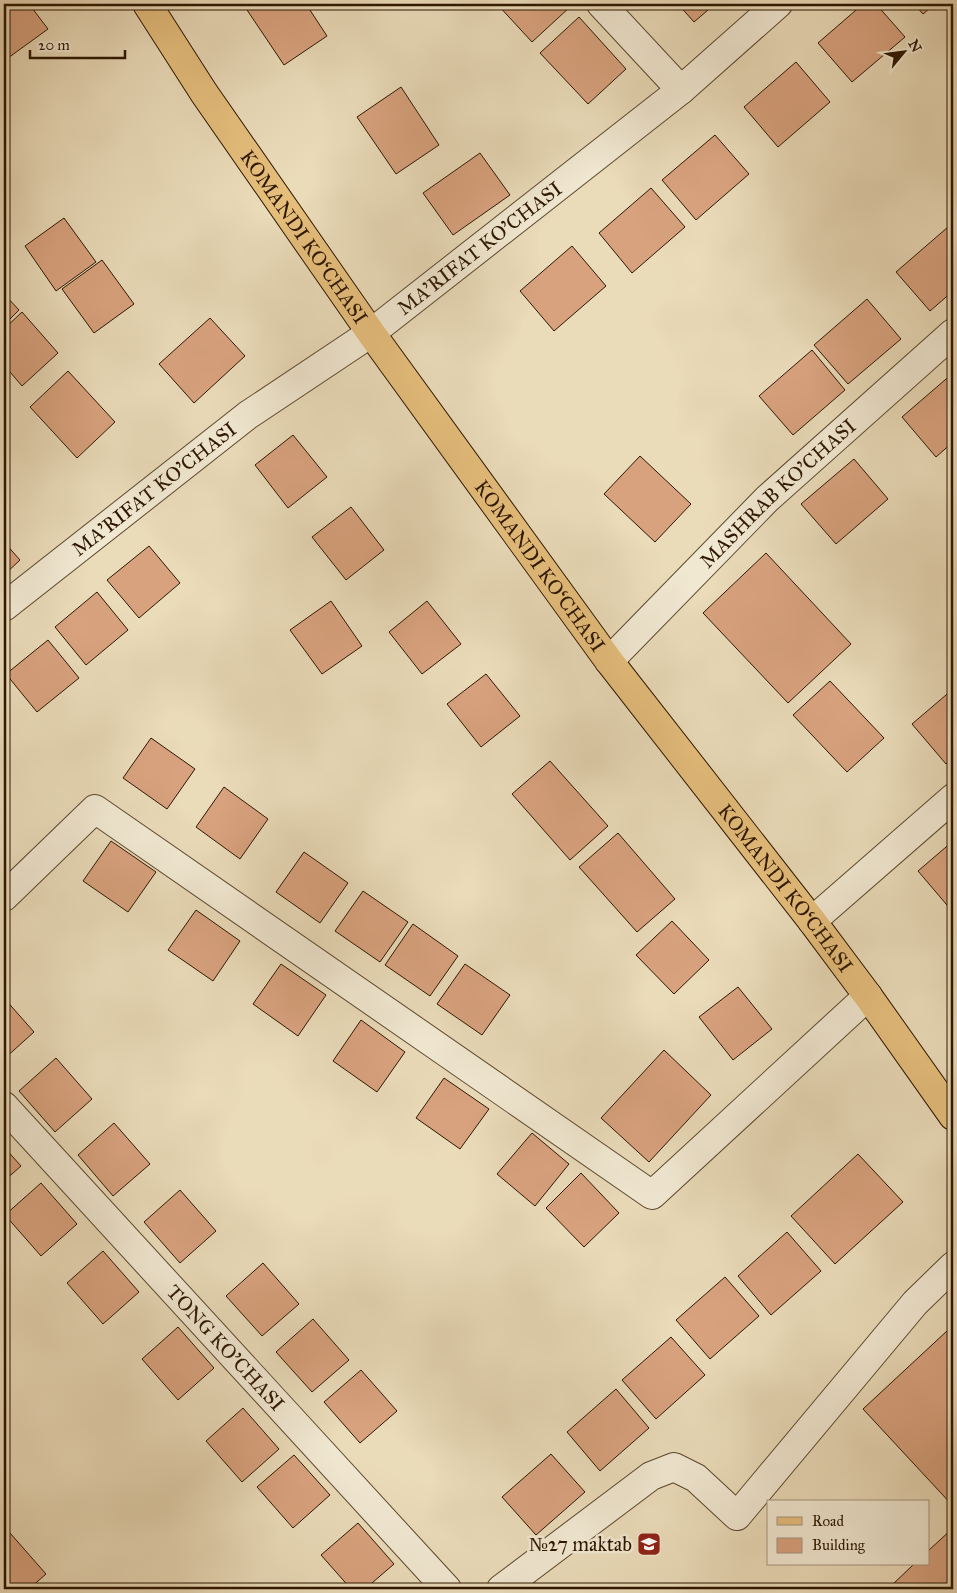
<svg xmlns="http://www.w3.org/2000/svg" width="957" height="1593" viewBox="0 0 957 1593" font-family="'IM FELL Great Primer',serif">
<style>
.building{fill:#d8a27e;stroke:#2d1700}
.lines{fill:none;stroke-linecap:round;stroke-linejoin:round}
.minor-casing{stroke:#5c482e;stroke-width:30}
.major-casing{stroke:#2d1700;stroke-width:30}
.minor{stroke:#f1e8d2;stroke-width:28}
.major{stroke:#e5be7c;stroke-width:28}
.labels{text-anchor:middle;dominant-baseline:central;stroke-width:5;stroke-linejoin:round;paint-order:stroke}
.street-label{font-size:20px;fill:#2d1700;stroke:#f1e8d2}
.poi-label{font-size:20px;fill:#2d1700;stroke:#f1e8d2;text-anchor:end}
</style>
<rect width="100%" height="100%" fill="#eadbb9"/>
<filter id="stains"><feTurbulence type="fractalNoise" baseFrequency=".004" numOctaves="4"/><feColorMatrix values="0 0 0 0 .2 0 0 0 0 .09 0 0 0 0 .02 0 0 0 .5 -.17"/></filter>
<radialGradient id="worn" r=".72"><stop offset=".6" stop-color="#630" stop-opacity="0"/><stop offset="1" stop-color="#630" stop-opacity=".3"/></radialGradient>
<g class="building">
<path d="M 4,4 L 29,4 L 48,29 L 8,58 L 4,52 Z"/>
<path d="M 250,4 L 306,4 L 327,36 L 284,65 L 245,7 Z"/>
<path d="M 497,4 L 568,4 L 570,7 L 532,42 Z"/>
<path d="M 678,4 L 715,4 L 694,22 Z"/>
<path d="M 863,4 L 876,4 L 905,37 L 852,82 L 818,43 Z"/>
<path d="M 914,4 L 935,4 L 923,14 Z"/>
<path d="M 579,17 L 626,69 L 588,104 L 540,53 Z"/>
<path d="M 796,62 L 830,102 L 778,147 L 744,107 Z"/>
<path d="M 401,87 L 439,145 L 396,174 L 357,117 Z"/>
<path d="M 715,135 L 749,174 L 696,220 L 662,180 Z"/>
<path d="M 480,153 L 510,195 L 453,235 L 423,193 Z"/>
<path d="M 651,188 L 685,227 L 632,273 L 599,233 Z"/>
<path d="M 64,218 L 96,262 L 56,291 L 25,246 Z"/>
<path d="M 948,227 L 953,232 L 953,291 L 930,311 L 896,272 Z"/>
<path d="M 572,246 L 606,286 L 554,331 L 520,291 Z"/>
<path d="M 102,260 L 134,304 L 94,333 L 62,289 Z"/>
<path d="M 4,294 L 19,310 L 4,325 Z"/>
<path d="M 867,299 L 901,339 L 848,384 L 814,345 Z"/>
<path d="M 22,312 L 58,353 L 22,386 L 4,365 L 4,329 Z"/>
<path d="M 210,318 L 245,356 L 194,403 L 159,364 Z"/>
<path d="M 812,350 L 845,390 L 793,435 L 759,396 Z"/>
<path d="M 68,371 L 115,422 L 77,458 L 30,407 Z"/>
<path d="M 953,373 L 953,442 L 936,457 L 902,417 Z"/>
<path d="M 293,435 L 327,477 L 288,508 L 255,465 Z"/>
<path d="M 640,456 L 691,504 L 655,542 L 604,494 Z"/>
<path d="M 854,459 L 888,499 L 836,544 L 801,504 Z"/>
<path d="M 351,507 L 384,550 L 346,580 L 312,537 Z"/>
<path d="M 4,542 L 20,560 L 4,575 Z"/>
<path d="M 149,546 L 180,583 L 139,618 L 107,580 Z"/>
<path d="M 766,553 L 851,644 L 788,703 L 703,613 Z"/>
<path d="M 97,592 L 128,630 L 86,665 L 55,627 Z"/>
<path d="M 331,601 L 362,646 L 322,674 L 290,630 Z"/>
<path d="M 427,601 L 461,644 L 422,674 L 389,632 Z"/>
<path d="M 48,640 L 79,678 L 37,712 L 6,674 Z"/>
<path d="M 486,674 L 520,716 L 481,747 L 447,704 Z"/>
<path d="M 830,681 L 884,738 L 847,772 L 793,715 Z"/>
<path d="M 953,689 L 953,758 L 946,764 L 912,724 Z"/>
<path d="M 151,738 L 195,769 L 167,809 L 123,778 Z"/>
<path d="M 550,761 L 608,826 L 570,860 L 512,794 Z"/>
<path d="M 224,787 L 268,819 L 240,859 L 196,827 Z"/>
<path d="M 618,833 L 675,899 L 637,932 L 579,867 Z"/>
<path d="M 111,841 L 156,872 L 128,912 L 83,881 Z"/>
<path d="M 953,841 L 953,909 L 952,911 L 918,871 Z"/>
<path d="M 304,852 L 348,883 L 320,923 L 276,892 Z"/>
<path d="M 363,891 L 408,922 L 380,962 L 335,931 Z"/>
<path d="M 196,910 L 240,941 L 213,981 L 168,950 Z"/>
<path d="M 672,921 L 709,960 L 674,994 L 636,955 Z"/>
<path d="M 413,924 L 458,956 L 430,996 L 385,965 Z"/>
<path d="M 281,964 L 326,995 L 298,1036 L 253,1004 Z"/>
<path d="M 465,964 L 510,995 L 482,1035 L 437,1004 Z"/>
<path d="M 738,987 L 772,1029 L 733,1060 L 699,1017 Z"/>
<path d="M 4,998 L 34,1032 L 4,1059 Z"/>
<path d="M 361,1020 L 405,1052 L 377,1092 L 333,1061 Z"/>
<path d="M 664,1050 L 711,1095 L 649,1162 L 601,1118 Z"/>
<path d="M 56,1058 L 92,1099 L 55,1132 L 19,1091 Z"/>
<path d="M 444,1078 L 489,1109 L 460,1149 L 416,1118 Z"/>
<path d="M 114,1123 L 150,1164 L 113,1196 L 78,1155 Z"/>
<path d="M 532,1133 L 569,1164 L 535,1206 L 497,1174 Z"/>
<path d="M 4,1147 L 21,1166 L 4,1181 Z"/>
<path d="M 858,1154 L 903,1202 L 835,1264 L 791,1216 Z"/>
<path d="M 581,1173 L 619,1213 L 584,1247 L 546,1208 Z"/>
<path d="M 41,1183 L 77,1224 L 41,1256 L 5,1215 Z"/>
<path d="M 180,1190 L 216,1231 L 180,1263 L 144,1222 Z"/>
<path d="M 787,1232 L 821,1271 L 771,1315 L 738,1276 Z"/>
<path d="M 103,1251 L 139,1292 L 103,1324 L 67,1283 Z"/>
<path d="M 263,1263 L 299,1304 L 262,1336 L 226,1296 Z"/>
<path d="M 725,1277 L 759,1316 L 710,1359 L 676,1320 Z"/>
<path d="M 313,1319 L 349,1360 L 312,1392 L 276,1352 Z"/>
<path d="M 178,1327 L 214,1368 L 178,1400 L 142,1359 Z"/>
<path d="M 948,1330 L 953,1336 L 953,1506 L 863,1409 Z"/>
<path d="M 671,1337 L 705,1375 L 656,1419 L 622,1380 Z"/>
<path d="M 361,1370 L 397,1411 L 360,1443 L 324,1402 Z"/>
<path d="M 616,1389 L 649,1428 L 600,1471 L 567,1432 Z"/>
<path d="M 243,1408 L 279,1449 L 242,1482 L 206,1441 Z"/>
<path d="M 551,1454 L 585,1492 L 536,1535 L 502,1497 Z"/>
<path d="M 294,1455 L 330,1495 L 293,1528 L 257,1487 Z"/>
<path d="M 358,1523 L 394,1564 L 365,1589 L 351,1589 L 321,1555 Z"/>
<path d="M 953,1528 L 953,1589 L 895,1589 L 891,1586 L 914,1564 L 928,1564 L 928,1551 Z"/>
<path d="M 10,1533 L 46,1574 L 29,1589 L 4,1589 L 4,1539 Z"/>
</g>
<g class="lines">
<g class="minor-casing">
<g id="minor">
<path d="M 601,4 L 681,90"/>
<path id="s1" d="M 4,607 L 248,415 L 371,333 L 681,90 L 778,4"/>
<path id="s2" d="M 609,661 L 767,499 L 953,333"/>
<path d="M 4,897 L 95,809 L 652,1195 L 868,996"/>
<path d="M 812,921 L 953,798"/>
<path id="s3" d="M 4,1106 L 447,1589"/>
<path d="M 501,1589 L 651,1476 L 674,1467 L 696,1478 L 737,1516 L 915,1303 L 953,1266"/>
</g>
</g>
<g class="major-casing">
<g id="major">
<path id="s4" d="M 147,4 L 204,93 L 371,333 L 609,661 L 812,921 L 868,996 L 953,1116"/>
</g>
</g>
<use href="#minor" class="minor"/>
<use href="#major" class="major"/>
</g>
<defs>
<g id="school-square" transform="scale(1.25)"><rect x="-9" y="-9" width="18" height="18" rx="4" fill="#8f2418" stroke="#f1e8d2"/><path d="M0-5L7-2L0 1L-7-2ZM-4 1L0 2.5L4 1V4Q0 6-4 4Z" fill="#fff"/></g>
</defs>
<g fill-rule="evenodd">
<use href="#school-square" x="649" y="1544"/>
</g>
<g class="labels">
<g class="street-label">
<text stroke="none"><textPath href="#s4" startOffset="281">KOMANDI KO‘CHASI</textPath></text>
<text stroke="none"><textPath href="#s1" startOffset="596">MA'RIFAT KO'CHASI</textPath></text>
<text stroke="none"><textPath href="#s1" startOffset="191">MA'RIFAT KO'CHASI</textPath></text>
<text stroke="none"><textPath href="#s2" startOffset="238">MASHRAB KO'CHASI</textPath></text>
<text stroke="none"><textPath href="#s4" startOffset="686">KOMANDI KO‘CHASI</textPath></text>
<text stroke="none"><textPath href="#s4" startOffset="1091">KOMANDI KO‘CHASI</textPath></text>
<text stroke="none"><textPath href="#s3" startOffset="328">TONG KO'CHASI</textPath></text>
</g>
<g class="poi-label">
<text x="632" y="1544">№27 maktab</text>
</g>
</g>
<rect width="957" height="1593" fill="none" stroke="#eadbb9" stroke-width="20"/>
<rect x="5" y="5" width="947" height="1583" fill="none" stroke="#2d1700" stroke-width="2.5"/>
<rect x="10" y="10" width="937" height="1573" fill="none" stroke="#2d1700"/>
<rect x="767" y="1500" width="162" height="65" fill="#f1e8d2" stroke="#a3947e"/>
<rect x="777" y="1517" width="25" height="8" fill="#e5be7c" stroke="#a3947e"/>
<text x="812" y="1526" font-size="15" fill="#2d1700">Road</text>
<rect x="777" y="1538" width="25" height="15" fill="#d8a27e" stroke="#a3947e"/>
<text x="812" y="1550" font-size="15" fill="#2d1700">Building</text>
<g transform="translate(904 52) rotate(61)" stroke="#f1e8d2" stroke-width="4" paint-order="stroke">
<path d="M0-4L9 19L0 12L-9 19Z" fill="#2d1700"/>
<text y="-8" font-size="14" font-weight="bold" text-anchor="middle" fill="#2d1700">N</text>
</g>
<path d="M30 50v8h95v-8" fill="none" stroke="#2d1700" stroke-width="2.5"/>
<text x="38" y="50" font-size="15" fill="#2d1700" stroke="#f1e8d2" stroke-width="4" paint-order="stroke">20 m</text>
<rect width="100%" height="100%" filter="url(#stains)"/>
<rect width="100%" height="100%" fill="url(#worn)"/>
</svg>
